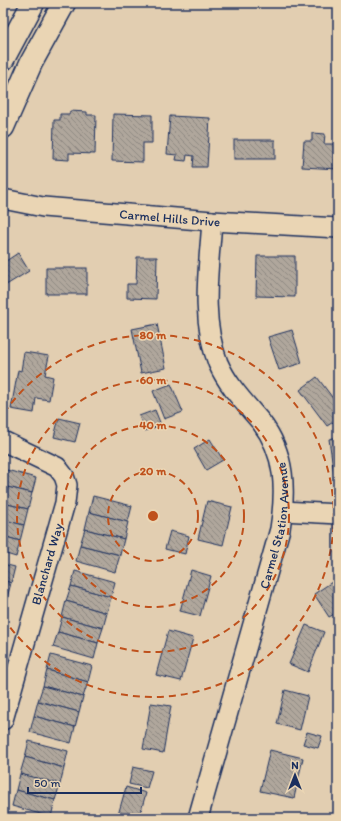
<svg xmlns="http://www.w3.org/2000/svg" width="341" height="821" viewBox="0 0 341 821" font-family="Itim,sans-serif">
<style>
.building{fill:url(#building-back-hatch);stroke:#1b2f5e}
.lines{fill:none;stroke-linecap:round;stroke-linejoin:round}
.minor-casing{stroke:#1b2f5e;stroke-width:22}
.major-casing{stroke:#1b2f5e;stroke-width:25}
.minor{stroke:#ead5b4;stroke-width:19}
.major{stroke:#ead5b4;stroke-width:22}
.ring{fill:none;stroke:#bf511c;stroke-width:2;stroke-dasharray:7 5}
.labels{text-anchor:middle;dominant-baseline:central;stroke-width:3;stroke-linejoin:round;paint-order:stroke}
.street-label{font-size:13px;fill:#1b2f5e;stroke:#ead5b4}
.centre{fill:#bf511c;stroke:#ead5b4;stroke-width:2}
.ring-label{font-size:12px;text-anchor:middle;font-weight:bold;fill:#bf511c;stroke:#ead5b4;stroke-width:3;stroke-linejoin:round;paint-order:stroke}
</style>
<defs>
<pattern id="building-back-hatch" width="6" height="6" patternUnits="userSpaceOnUse"><rect width="6" height="6" fill="#b0a79c"/><path d="M-1 5l2 2M0 0l6 6M5-1l2 2" fill="none" stroke="#8e8882"/></pattern>
</defs>
<rect width="100%" height="100%" fill="#e2ceb1"/>
<filter id="ink" filterUnits="userSpaceOnUse"><feTurbulence type="fractalNoise" baseFrequency=".025" numOctaves="2"/><feDisplacementMap in="SourceGraphic" scale="8" xChannelSelector="R" yChannelSelector="G"/><feConvolveMatrix kernelMatrix="1 2 1 2 8 2 1 2 1" color-interpolation-filters="sRGB"/></filter>
<g filter="url(#ink)">
<g class="building">
<path d="M 70,111 L 87,112 L 87,115 L 96,115 L 95,154 L 69,153 L 69,160 L 53,159 L 54,120 L 60,120 L 60,114 L 69,114 Z"/>
<path d="M 113,114 L 152,115 L 152,143 L 143,143 L 143,162 L 112,161 Z"/>
<path d="M 170,116 L 210,118 L 207,167 L 193,167 L 194,156 L 187,155 L 186,161 L 176,160 L 177,155 L 167,154 Z"/>
<path d="M 312,133 L 325,134 L 324,144 L 338,144 L 338,169 L 302,167 L 304,141 L 312,141 Z"/>
<rect x="234" y="140" width="41" height="19"/>
<path d="M 18,253 L 29,271 L 3,287 L 3,263 Z"/>
<path d="M 257,256 L 295,256 L 295,297 L 256,296 Z"/>
<path d="M 137,257 L 157,257 L 156,299 L 127,298 L 127,284 L 136,284 Z"/>
<rect x="46" y="268" width="41" height="26"/>
<path d="M 157,324 L 166,368 L 141,373 L 132,329 Z"/>
<path d="M 292,330 L 302,363 L 279,370 L 268,337 Z"/>
<path d="M 24,352 L 49,356 L 45,375 L 53,377 L 49,400 L 36,398 L 34,413 L 11,409 L 18,370 L 21,371 Z"/>
<path d="M 317,377 L 338,405 L 338,419 L 327,426 L 300,390 Z"/>
<path d="M 171,384 L 183,412 L 164,419 L 153,391 Z"/>
<path d="M 155,410 L 161,425 L 145,431 L 139,416 Z"/>
<path d="M 59,418 L 80,423 L 75,442 L 54,437 Z"/>
<path d="M 338,437 L 338,474 L 334,474 L 329,439 Z"/>
<path d="M 210,439 L 223,460 L 206,470 L 194,449 Z"/>
<path d="M 3,469 L 36,478 L 32,493 L 3,486 Z"/>
<path d="M 3,486 L 32,493 L 28,509 L 3,503 Z"/>
<path d="M 93,496 L 132,506 L 128,522 L 89,512 Z"/>
<path d="M 207,501 L 232,507 L 223,545 L 198,539 Z"/>
<path d="M 3,503 L 28,509 L 24,525 L 3,520 Z"/>
<path d="M 89,512 L 128,522 L 124,539 L 85,529 Z"/>
<path d="M 3,520 L 24,525 L 20,541 L 3,536 Z"/>
<path d="M 85,529 L 124,539 L 120,555 L 80,545 Z"/>
<path d="M 170,531 L 189,536 L 185,554 L 165,549 Z"/>
<path d="M 3,536 L 20,541 L 16,557 L 3,553 Z"/>
<path d="M 80,545 L 120,555 L 115,572 L 76,561 Z"/>
<path d="M 3,564 L 15,567 L 11,583 L 3,580 Z"/>
<path d="M 191,570 L 211,576 L 200,616 L 180,611 Z"/>
<path d="M 75,571 L 115,582 L 111,597 L 71,586 Z"/>
<path d="M 338,578 L 338,612 L 329,617 L 314,594 Z"/>
<path d="M 3,580 L 11,583 L 7,598 L 3,597 Z"/>
<path d="M 71,586 L 111,597 L 107,613 L 66,601 Z"/>
<path d="M 3,597 L 7,598 L 3,611 Z"/>
<path d="M 66,601 L 107,613 L 103,628 L 62,617 Z"/>
<path d="M 62,617 L 103,628 L 98,643 L 58,632 Z"/>
<path d="M 306,625 L 324,632 L 308,672 L 289,664 Z"/>
<path d="M 168,631 L 193,638 L 181,681 L 156,675 Z"/>
<path d="M 58,632 L 98,643 L 94,659 L 53,647 Z"/>
<path d="M 51,655 L 92,666 L 88,682 L 47,670 Z"/>
<path d="M 47,670 L 88,682 L 83,697 L 43,686 Z"/>
<path d="M 43,686 L 83,697 L 79,712 L 38,701 Z"/>
<path d="M 285,690 L 308,696 L 300,730 L 277,724 Z"/>
<path d="M 38,701 L 79,712 L 75,727 L 34,716 Z"/>
<path d="M 151,703 L 171,706 L 163,753 L 143,749 Z"/>
<path d="M 34,716 L 75,727 L 71,743 L 30,732 Z"/>
<path d="M 307,732 L 322,736 L 318,748 L 303,744 Z"/>
<path d="M 29,741 L 68,751 L 64,768 L 25,757 Z"/>
<path d="M 270,750 L 303,758 L 294,798 L 260,791 Z"/>
<path d="M 25,757 L 64,768 L 60,784 L 20,774 Z"/>
<path d="M 133,767 L 152,771 L 147,788 L 129,784 Z"/>
<path d="M 20,774 L 60,784 L 55,800 L 16,790 Z"/>
<path d="M 126,787 L 146,793 L 139,818 L 129,818 L 118,815 Z"/>
<path d="M 16,790 L 55,800 L 51,817 L 12,806 Z"/>
</g>
<g class="lines">
<g class="minor-casing">
<g id="minor">
<path id="s1" d="M 3,199 L 43,207 L 212,221 L 338,228"/>
<path d="M 3,441 L 57,467 L 64,476 L 67,485 L 65,503 L 3,720"/>
<path d="M 283,511 L 338,514"/>
<path id="s2" d="M 198,818 L 280,529 C 286,491 286,454 261,422 C 245,403 228,386 218,363 C 200,317 209,268 212,221"/>
</g>
</g>
<g class="major-casing">
<g id="major">
<path d="M 3,59 L 33,3"/>
<path d="M 3,127 L 31,63 L 64,3"/>
</g>
</g>
<use href="#minor" class="minor"/>
<use href="#major" class="major"/>
</g>
</g>
<g class="ring">
<circle cx="153" cy="516" r="45"/>
<circle cx="153" cy="516" r="91"/>
<circle cx="153" cy="516" r="136"/>
<path d="M4 413A181 181 0 1 1 4 619"/>
</g>
<g class="labels">
<g class="street-label">
<text stroke="none"><textPath href="#s1" startOffset="168">Carmel Hills Drive</textPath></text>
<text stroke="none"><textPath href="#s2" startOffset="303">Carmel Station Avenue</textPath></text>
<text transform="translate(47 564) rotate(-74)">Blanchard Way</text>
</g>
</g>
<circle cx="153" cy="516" r="6" class="centre"/>
<g class="ring-label">
<text x="153" y="339">80 m</text>
<text x="153" y="384">60 m</text>
<text x="153" y="429">40 m</text>
<text x="153" y="475">20 m</text>
</g>
<rect width="341" height="821" fill="none" stroke="#ead5b4" stroke-width="16"/>
<rect x="8" y="8" width="325" height="805" fill="none" stroke="#1b2f5e" stroke-width="1.5" filter="url(#ink)"/>
<g transform="translate(295 775)" stroke="#ead5b4" stroke-width="3" paint-order="stroke">
<path d="M0-3L7 15L0 10L-7 15Z" fill="#1b2f5e"/>
<text y="-6" font-size="11" font-weight="bold" text-anchor="middle" fill="#1b2f5e">N</text>
</g>
<path d="M28 787v6h113v-6" fill="none" stroke="#1b2f5e" stroke-width="2"/>
<text x="34" y="787" font-size="12" fill="#1b2f5e" stroke="#ead5b4" stroke-width="3" paint-order="stroke">50 m</text>
</svg>
